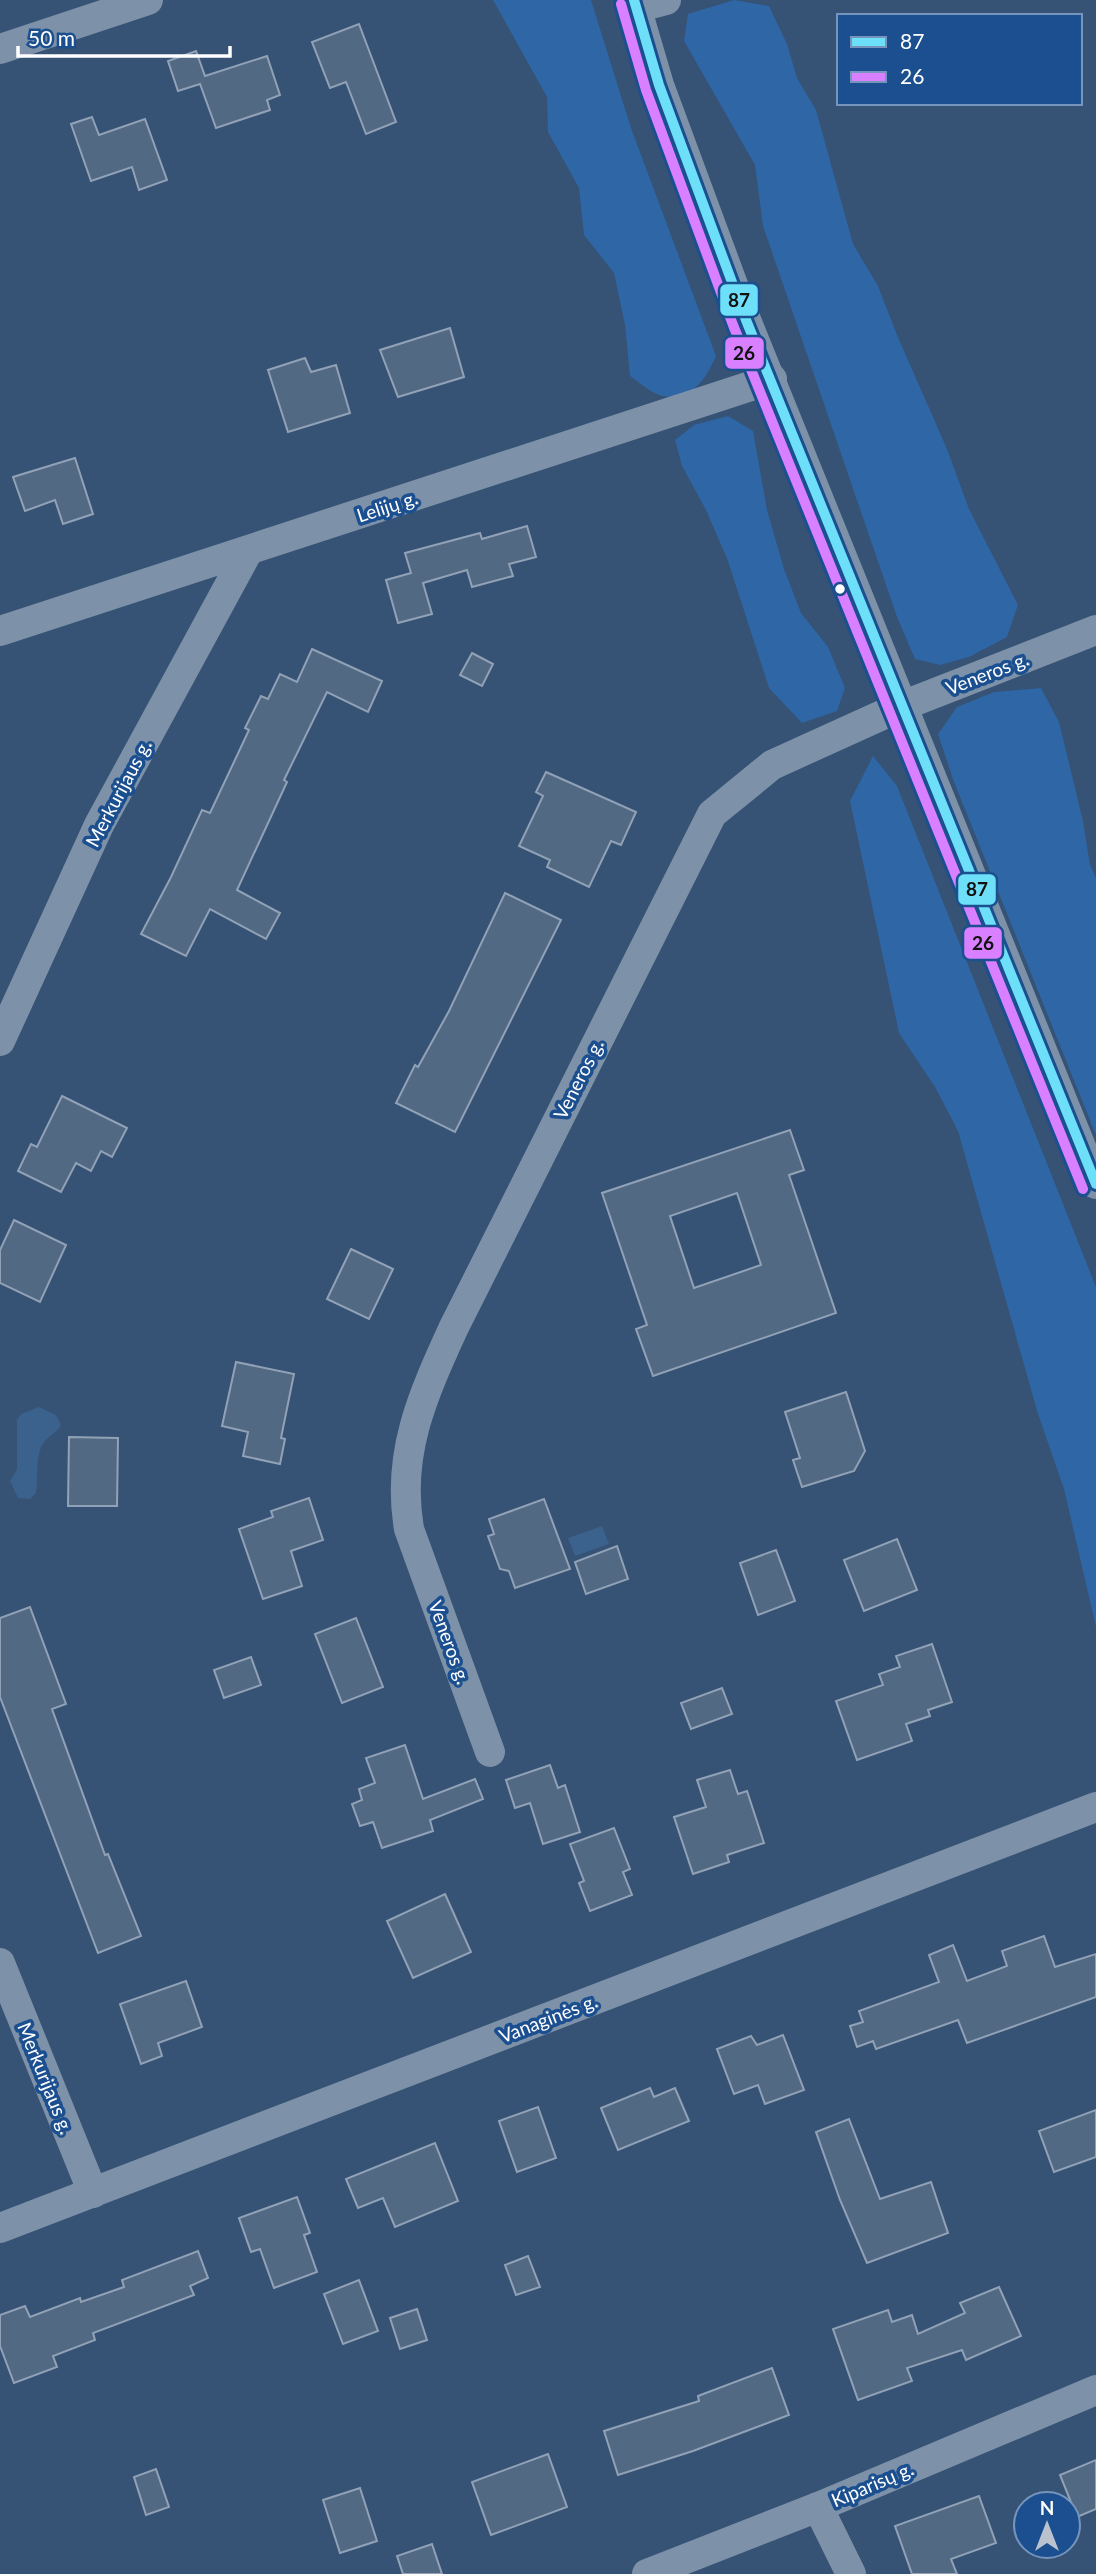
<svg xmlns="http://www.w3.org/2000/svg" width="1096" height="2574" viewBox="0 0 1096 2574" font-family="Lato,sans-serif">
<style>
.green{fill:#2f66a5}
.water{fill:#3b618d}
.building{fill:#526984;stroke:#92a2b6;stroke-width:2;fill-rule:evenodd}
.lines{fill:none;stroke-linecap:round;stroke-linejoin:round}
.minor{stroke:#7d92a8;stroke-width:30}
.bus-1-casing{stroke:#1b4f8f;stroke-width:16}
.bus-2-casing{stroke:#1b4f8f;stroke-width:16}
.bus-1{stroke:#6ddff8;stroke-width:10}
.bus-2{stroke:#d880ff;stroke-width:10}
.bus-dot{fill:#fff;stroke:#1b4f8f;stroke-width:2.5}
.labels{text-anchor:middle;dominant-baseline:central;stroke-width:7;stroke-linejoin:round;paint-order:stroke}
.street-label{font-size:19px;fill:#fff;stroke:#1b4f8f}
.line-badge{stroke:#1b4f8f;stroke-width:2.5}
.pale-badge-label{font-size:19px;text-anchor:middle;font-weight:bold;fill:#111}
</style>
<rect width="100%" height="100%" fill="#365274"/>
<g class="green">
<path d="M 493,0 L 591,0 L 631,128 L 716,356 C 706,379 692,401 663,396 C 652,394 639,382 630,376 L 625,325 L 614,273 L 584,235 L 579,188 L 548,132 L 547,97 Z"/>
<path d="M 734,0 L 769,6 L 787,44 L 797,78 L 816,110 L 853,244 L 878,286 L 897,335 L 947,449 L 969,509 L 1018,605 L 1007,637 L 969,657 L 940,665 L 915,659 L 897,617 L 763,226 L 755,165 L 684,41 L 688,14 Z"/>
<path d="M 728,416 L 753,431 L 767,510 L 784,569 L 801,613 L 828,647 L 845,688 L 837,711 L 802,723 L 769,688 L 728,561 L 706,510 L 682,466 L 675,440 L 694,425 Z"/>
<path d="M 1041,688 L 1059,722 L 1083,821 L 1090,865 L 1096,878 L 1096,1135 L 954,782 L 938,734 L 957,707 L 994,692 Z"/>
<path d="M 873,756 L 897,786 L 1096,1287 L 1096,1627 L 1064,1489 L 1038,1414 L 958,1131 L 935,1087 L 899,1033 L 850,801 Z"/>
</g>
<g class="water">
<path d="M 39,1407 L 56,1415 L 61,1425 C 57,1433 50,1435 45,1441 C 34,1455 39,1477 36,1493 L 30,1499 L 18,1498 L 10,1481 L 17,1469 L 17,1420 L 21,1414 Z"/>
<path d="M 602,1526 L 609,1544 L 575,1556 L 568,1538 Z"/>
</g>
<g class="building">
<path d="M 359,24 L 396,122 L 366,134 L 346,82 L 330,88 L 312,42 Z"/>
<path d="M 196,51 L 205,76 L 267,56 L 280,95 L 267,100 L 270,110 L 216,128 L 200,84 L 178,91 L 168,61 Z"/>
<path d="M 92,117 L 99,135 L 145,119 L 167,180 L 139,190 L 132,167 L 91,181 L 71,124 Z"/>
<path d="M 450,328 L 464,377 L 398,397 L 380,350 Z"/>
<path d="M 305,358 L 311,372 L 336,365 L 350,413 L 288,432 L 268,370 Z"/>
<path d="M 75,458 L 93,514 L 63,524 L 55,500 L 25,511 L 13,477 Z"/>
<path d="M 527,526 L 536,557 L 509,564 L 513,576 L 472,587 L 467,570 L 423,583 L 432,614 L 398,623 L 386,580 L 411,573 L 405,553 L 480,533 L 482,539 Z"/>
<path d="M 312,649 L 382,681 L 368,712 L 327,692 L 284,780 L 287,782 L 237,890 L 280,913 L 266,939 L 210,909 L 186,956 L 141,934 L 171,877 L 202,810 L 210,813 L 249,730 L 245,728 L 261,696 L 268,699 L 280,674 L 297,682 Z"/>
<path d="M 472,653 L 493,664 L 482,686 L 460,675 Z"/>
<path d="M 546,772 L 636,812 L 621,845 L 611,841 L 589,887 L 547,867 L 550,860 L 519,846 L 543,796 L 536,792 Z"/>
<path d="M 505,893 L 561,920 L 455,1132 L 396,1103 L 415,1065 L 418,1067 L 449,1011 Z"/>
<path d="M 62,1096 L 127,1128 L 112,1157 L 101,1151 L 91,1171 L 76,1163 L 61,1192 L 18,1171 L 31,1144 L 37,1147 Z"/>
<path d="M 790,1130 L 804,1170 L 789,1175 L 836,1313 L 653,1376 L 636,1329 L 647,1325 L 602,1193 ZM 737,1193 L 761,1265 L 694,1288 L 670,1216 Z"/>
<path d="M 14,1220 L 66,1245 L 40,1302 L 0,1283 L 0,1250 Z"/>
<path d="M 351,1249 L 393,1269 L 369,1319 L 327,1299 Z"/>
<path d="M 236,1362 L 294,1374 L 281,1438 L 285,1439 L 280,1464 L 243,1456 L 248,1432 L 222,1426 Z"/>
<path d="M 846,1392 L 865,1451 L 854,1471 L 802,1487 L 793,1460 L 800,1458 L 785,1412 Z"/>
<path d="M 69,1437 L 118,1438 L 117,1506 L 68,1506 Z"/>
<path d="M 309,1498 L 323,1540 L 291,1551 L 302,1586 L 263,1599 L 239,1529 L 273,1517 L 271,1511 Z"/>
<path d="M 544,1499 L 570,1569 L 515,1588 L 509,1571 L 500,1569 L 488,1536 L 494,1534 L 489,1519 Z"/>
<path d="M 897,1539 L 917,1590 L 864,1611 L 844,1560 Z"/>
<path d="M 617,1546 L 628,1579 L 586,1594 L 575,1562 Z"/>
<path d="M 776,1550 L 795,1601 L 758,1615 L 740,1563 Z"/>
<path d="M 30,1607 L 66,1704 L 52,1709 L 105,1855 L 108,1854 L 141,1936 L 98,1953 L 0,1697 L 0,1618 Z"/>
<path d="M 356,1618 L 383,1687 L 342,1703 L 315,1634 Z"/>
<path d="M 932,1644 L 952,1702 L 928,1710 L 930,1716 L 906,1724 L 912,1741 L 857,1760 L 836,1701 L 883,1685 L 879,1674 L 900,1667 L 896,1656 Z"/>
<path d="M 251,1657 L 261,1685 L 224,1698 L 214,1670 Z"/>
<path d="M 722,1688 L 732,1714 L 691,1729 L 681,1703 Z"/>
<path d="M 405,1745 L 423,1799 L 475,1779 L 483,1799 L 430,1820 L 433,1831 L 382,1848 L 373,1822 L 360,1826 L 352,1804 L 362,1800 L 359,1789 L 375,1783 L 366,1758 Z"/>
<path d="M 550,1765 L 558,1788 L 565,1785 L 580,1832 L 543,1844 L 530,1803 L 515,1808 L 506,1780 Z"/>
<path d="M 730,1770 L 738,1794 L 747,1791 L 764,1843 L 727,1855 L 729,1862 L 693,1874 L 674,1817 L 706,1807 L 697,1780 Z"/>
<path d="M 614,1828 L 630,1869 L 623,1872 L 632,1895 L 590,1911 L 579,1883 L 584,1881 L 570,1844 Z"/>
<path d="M 445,1894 L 471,1952 L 413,1978 L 387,1921 Z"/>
<path d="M 1044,1936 L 1055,1967 L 1096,1954 L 1096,1997 L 967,2043 L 958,2020 L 876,2049 L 873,2041 L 857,2047 L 850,2026 L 863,2022 L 859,2011 L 939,1982 L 929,1955 L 953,1945 L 967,1981 L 1007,1966 L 1002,1951 Z"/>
<path d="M 186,1981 L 202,2027 L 158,2043 L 162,2056 L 141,2064 L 120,2004 Z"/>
<path d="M 783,2035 L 804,2090 L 765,2104 L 758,2085 L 734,2094 L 717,2049 L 751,2036 L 757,2045 Z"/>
<path d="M 650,2088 L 654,2097 L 675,2088 L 689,2121 L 618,2150 L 601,2108 Z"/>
<path d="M 538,2107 L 556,2158 L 517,2172 L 499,2121 Z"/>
<path d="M 1096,2110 L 1096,2157 L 1054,2172 L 1039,2131 Z"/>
<path d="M 849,2119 L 880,2199 L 931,2182 L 948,2233 L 867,2263 L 840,2200 L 816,2132 Z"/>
<path d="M 435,2143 L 458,2201 L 395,2227 L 383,2198 L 358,2208 L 346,2179 Z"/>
<path d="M 297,2197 L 310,2233 L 304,2235 L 317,2272 L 274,2288 L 260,2249 L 251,2252 L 239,2218 Z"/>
<path d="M 198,2251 L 208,2278 L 190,2286 L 194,2295 L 93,2333 L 95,2340 L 53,2356 L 57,2367 L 14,2383 L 0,2346 L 0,2315 L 25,2306 L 30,2317 L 80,2298 L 81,2302 L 124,2287 L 122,2280 Z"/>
<path d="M 528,2256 L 540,2287 L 516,2295 L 505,2265 Z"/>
<path d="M 359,2280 L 378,2331 L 343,2344 L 324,2294 Z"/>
<path d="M 999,2287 L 1021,2336 L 966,2360 L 962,2350 L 907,2368 L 912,2381 L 858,2400 L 833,2329 L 888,2310 L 892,2322 L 912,2315 L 918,2334 L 965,2313 L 960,2303 Z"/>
<path d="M 417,2309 L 427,2340 L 400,2349 L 390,2318 Z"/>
<path d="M 772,2368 L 789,2415 L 693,2451 L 618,2475 L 604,2431 L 699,2401 L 698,2396 Z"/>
<path d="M 548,2454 L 567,2507 L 491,2535 L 472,2482 Z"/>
<path d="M 1096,2460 L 1096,2509 L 1077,2517 L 1060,2475 Z"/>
<path d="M 156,2469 L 169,2507 L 146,2515 L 134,2477 Z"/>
<path d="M 360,2488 L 377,2541 L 340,2553 L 323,2500 Z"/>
<path d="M 979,2496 L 996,2543 L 951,2559 L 957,2574 L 912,2574 L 895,2526 Z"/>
<path d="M 432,2544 L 442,2574 L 403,2574 L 397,2556 Z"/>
</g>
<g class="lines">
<g class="minor">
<path d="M 634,0 L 659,85 L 746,320 L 1096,1184"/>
<path d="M 636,8 L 666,0"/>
<path d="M 0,49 L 148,0"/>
<path d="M 0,631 L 772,379"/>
<path d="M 0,1041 L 99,825 L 248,551"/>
<path d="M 490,1752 L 409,1529 C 396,1453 423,1395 454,1327 L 712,814 L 772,765 L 902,706 L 1096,630"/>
<path d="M 0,1963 L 93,2193"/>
<path d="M 0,2228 L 1096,1807"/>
<path d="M 818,2507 L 851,2574"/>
<path d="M 647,2574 L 818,2507 L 1096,2390"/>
</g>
<g class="bus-1-casing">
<path id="bus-1" d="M 634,0 L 659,85 L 746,320 L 1096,1184"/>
</g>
<g class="bus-2-casing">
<path id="bus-2" d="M 621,4 L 646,90 L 733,325 L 1083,1189"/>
</g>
<use href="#bus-1" class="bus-1"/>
<use href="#bus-2" class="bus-2"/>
</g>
<circle class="bus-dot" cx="840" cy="589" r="6"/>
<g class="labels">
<g class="street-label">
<text transform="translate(387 506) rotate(-18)">Lelijų g.</text>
<text transform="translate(987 673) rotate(-21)">Veneros g.</text>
<text transform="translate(118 793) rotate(-62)">Merkurijaus g.</text>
<text transform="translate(578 1079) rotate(-63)">Veneros g.</text>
<text transform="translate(450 1642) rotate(70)">Veneros g.</text>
<text transform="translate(548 2018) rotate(-21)">Vanaginės g.</text>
<text transform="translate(46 2078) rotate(68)">Merkurijaus g.</text>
<text transform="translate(872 2484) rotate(-23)">Kiparisų g.</text>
</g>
</g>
<g class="line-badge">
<rect x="719" y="283" width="40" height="34" rx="7" fill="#6ddff8"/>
<rect x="724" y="336" width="41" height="34" rx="7" fill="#d880ff"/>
<rect x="957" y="873" width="40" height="33" rx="7" fill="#6ddff8"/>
<rect x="963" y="926" width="40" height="34" rx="7" fill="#d880ff"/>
</g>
<g class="pale-badge-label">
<text x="739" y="307">87</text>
<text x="744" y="360">26</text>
<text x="977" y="896">87</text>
<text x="983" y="950">26</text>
</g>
<rect x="837" y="14" width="245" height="91" fill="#1b4f8f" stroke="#7695bc" stroke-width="2"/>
<rect x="851" y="37" width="35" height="10" fill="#6ddff8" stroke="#7695bc" stroke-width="2"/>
<text x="900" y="49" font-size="21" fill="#ffffff">87</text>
<rect x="851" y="72" width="35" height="10" fill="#d880ff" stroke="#7695bc" stroke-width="2"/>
<text x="900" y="84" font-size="21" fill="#ffffff">26</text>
<g transform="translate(1047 2525)"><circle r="33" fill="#1b4f8f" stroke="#7695bc" stroke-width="2"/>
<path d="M0-5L12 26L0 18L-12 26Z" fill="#b9c2ce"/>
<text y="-10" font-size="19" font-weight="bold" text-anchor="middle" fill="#ffffff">N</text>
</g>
<path d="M18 46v10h212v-10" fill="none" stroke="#ffffff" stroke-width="3.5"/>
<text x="28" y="46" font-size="21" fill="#ffffff" stroke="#1b4f8f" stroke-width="5" paint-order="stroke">50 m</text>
</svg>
